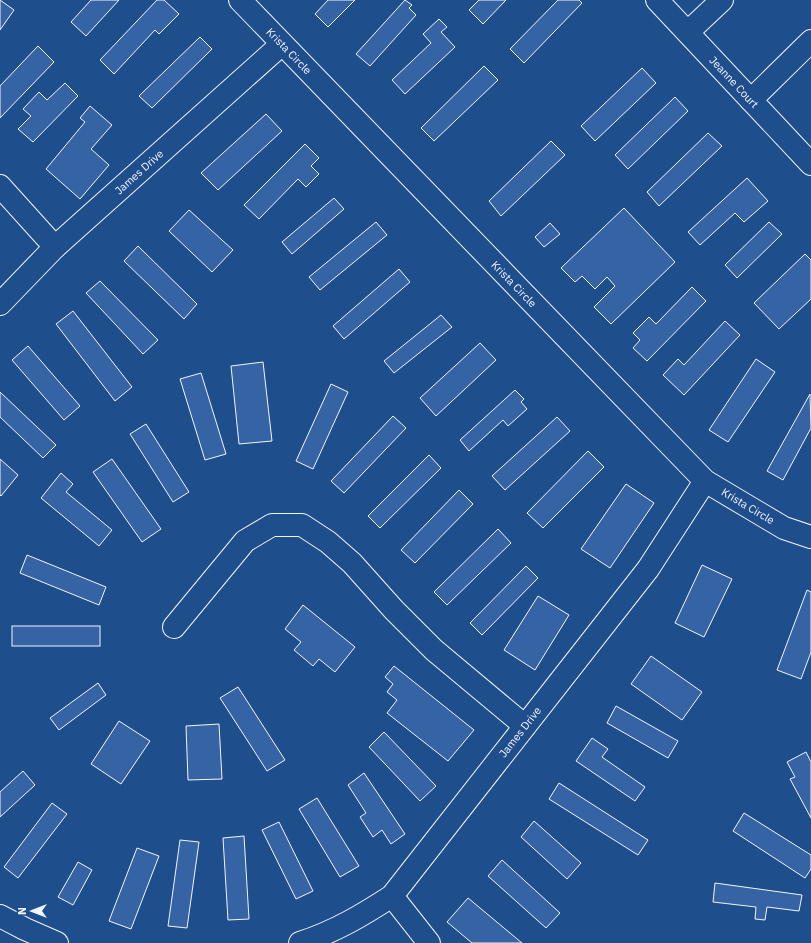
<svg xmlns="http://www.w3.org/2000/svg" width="811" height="943" viewBox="0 0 811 943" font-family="'IBM Plex Sans',sans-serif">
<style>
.building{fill:#3563a3;stroke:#f2f6ff}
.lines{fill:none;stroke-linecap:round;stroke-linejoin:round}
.street-casing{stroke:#f2f6ff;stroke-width:24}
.street{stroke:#1f4e8c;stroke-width:22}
.labels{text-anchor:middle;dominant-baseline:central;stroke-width:3;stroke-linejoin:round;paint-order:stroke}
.street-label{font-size:11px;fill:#f2f6ff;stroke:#1f4e8c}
</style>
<rect width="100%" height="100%" fill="#1f4e8c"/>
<g class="building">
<path d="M 0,0 L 14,10 L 0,30 Z"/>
<path d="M 91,0 L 119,0 L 86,36 L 71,22 Z"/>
<path d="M 157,0 L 164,0 L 179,14 L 159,34 L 155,30 L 114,74 L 100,60 Z"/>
<path d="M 328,0 L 355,0 L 328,27 L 315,14 Z"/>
<path d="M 405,0 L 412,5 L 409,8 L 416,15 L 370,66 L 356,54 Z"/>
<path d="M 479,0 L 506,0 L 483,24 L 469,10 Z"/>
<path d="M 558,0 L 579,0 L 582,3 L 524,63 L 510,49 Z"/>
<path d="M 439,19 L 447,27 L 441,32 L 455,47 L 405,94 L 392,80 L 431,43 L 423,34 Z"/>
<path d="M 200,37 L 212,49 L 152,108 L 139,96 Z"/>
<path d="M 38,46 L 54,62 L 0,118 L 0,86 Z"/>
<path d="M 484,66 L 498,80 L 434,141 L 421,128 Z"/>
<path d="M 642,68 L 656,83 L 595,141 L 581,126 Z"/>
<path d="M 65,83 L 78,96 L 33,142 L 18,129 L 31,116 L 23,109 L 39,92 L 47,100 Z"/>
<path d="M 675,97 L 688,111 L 628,169 L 615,155 Z"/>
<path d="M 90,106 L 112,125 L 91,149 L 109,165 L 80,199 L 46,169 L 85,122 L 80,118 Z"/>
<path d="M 266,114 L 282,131 L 218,190 L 201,173 Z"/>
<path d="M 708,133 L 722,146 L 659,206 L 647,192 Z"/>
<path d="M 551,141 L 565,155 L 501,216 L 489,201 Z"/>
<path d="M 305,144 L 319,158 L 311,166 L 319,174 L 306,187 L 298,179 L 259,219 L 244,205 Z"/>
<path d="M 747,178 L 768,201 L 744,222 L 735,213 L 700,245 L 688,232 Z"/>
<path d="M 334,198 L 344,209 L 292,254 L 282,242 Z"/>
<path d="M 624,208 L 675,262 L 611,324 L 594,307 L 615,286 L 607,277 L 595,289 L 582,276 L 575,282 L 561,268 Z"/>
<path d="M 189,210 L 233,250 L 212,272 L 169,231 Z"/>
<path d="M 376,222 L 387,235 L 320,290 L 309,277 Z"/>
<path d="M 769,222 L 782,234 L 737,278 L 725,265 Z"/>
<path d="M 550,223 L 560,234 L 544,247 L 535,237 Z"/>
<path d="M 138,246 L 197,304 L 184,319 L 124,261 Z"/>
<path d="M 805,254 L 811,260 L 811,299 L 779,329 L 754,303 Z"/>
<path d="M 399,269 L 410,282 L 344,339 L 333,326 Z"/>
<path d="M 100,281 L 158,340 L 143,354 L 86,293 Z"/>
<path d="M 692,287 L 706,301 L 647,361 L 633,348 L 640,340 L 633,333 L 649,317 L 656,324 Z"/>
<path d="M 73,311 L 132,387 L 115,401 L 56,324 Z"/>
<path d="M 441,315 L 452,327 L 394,373 L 384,361 Z"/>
<path d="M 725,321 L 740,335 L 684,395 L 663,375 L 678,359 L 684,365 Z"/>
<path d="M 480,343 L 496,360 L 436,416 L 420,398 Z"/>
<path d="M 28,346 L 80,406 L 64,420 L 12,360 Z"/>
<path d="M 756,359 L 775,372 L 728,442 L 709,430 Z"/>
<path d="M 263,362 L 272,441 L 239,444 L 231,366 Z"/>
<path d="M 201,373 L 226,454 L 205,460 L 180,379 Z"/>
<path d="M 331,384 L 348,392 L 313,469 L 296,461 Z"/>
<path d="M 515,390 L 524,399 L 521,402 L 527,409 L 508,426 L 503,420 L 469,451 L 460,440 Z"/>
<path d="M 0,392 L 56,445 L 43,458 L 0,417 Z"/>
<path d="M 810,394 L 811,428 L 783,480 L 767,471 Z"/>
<path d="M 393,416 L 406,428 L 344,493 L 331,481 Z"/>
<path d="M 557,417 L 570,431 L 505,490 L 492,476 Z"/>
<path d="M 146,424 L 189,492 L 173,502 L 130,434 Z"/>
<path d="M 588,451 L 604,467 L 543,528 L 527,513 Z"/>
<path d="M 429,455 L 441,468 L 380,528 L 368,516 Z"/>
<path d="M 0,459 L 18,475 L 1,496 L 0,495 Z"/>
<path d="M 112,459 L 161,529 L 142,542 L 93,472 Z"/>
<path d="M 61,473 L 73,484 L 66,492 L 112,530 L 99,546 L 41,498 Z"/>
<path d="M 626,484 L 654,503 L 610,568 L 581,549 Z"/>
<path d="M 459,490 L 473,504 L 415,563 L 401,550 Z"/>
<path d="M 498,529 L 511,543 L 447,605 L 434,592 Z"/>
<path d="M 27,555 L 106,587 L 99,605 L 20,573 Z"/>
<path d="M 702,565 L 732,579 L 704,637 L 675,623 Z"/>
<path d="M 526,566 L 538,578 L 482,635 L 470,623 Z"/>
<path d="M 807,590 L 811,592 L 811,652 L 801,679 L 777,670 Z"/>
<path d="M 538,596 L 569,615 L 535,670 L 504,650 Z"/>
<path d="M 303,605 L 355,647 L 335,672 L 319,659 L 313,666 L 294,650 L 301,642 L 285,629 Z"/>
<rect x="12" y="626" width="88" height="20"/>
<path d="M 651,656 L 702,692 L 682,720 L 631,684 Z"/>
<path d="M 394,666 L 474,730 L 448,761 L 387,713 L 397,700 L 387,692 L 393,684 L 385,677 Z"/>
<path d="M 98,683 L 106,695 L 59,730 L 50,718 Z"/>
<path d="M 238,687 L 285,760 L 267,771 L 220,698 Z"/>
<path d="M 616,706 L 678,741 L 668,758 L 607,723 Z"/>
<path d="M 119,721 L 150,741 L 121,784 L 91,764 Z"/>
<path d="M 219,724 L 222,779 L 188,780 L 186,726 Z"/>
<path d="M 384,732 L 436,786 L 420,801 L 369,747 Z"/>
<path d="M 592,738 L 608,749 L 602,757 L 645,787 L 635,801 L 576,761 Z"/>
<path d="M 806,752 L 811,762 L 811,818 L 790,779 L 795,777 L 787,762 Z"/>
<path d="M 23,771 L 35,785 L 0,817 L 0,792 Z"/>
<path d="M 364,773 L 405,834 L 391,844 L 382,830 L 373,837 L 360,817 L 366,813 L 348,785 Z"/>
<path d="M 559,783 L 648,840 L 638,855 L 549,799 Z"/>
<path d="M 317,798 L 359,866 L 340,877 L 299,809 Z"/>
<path d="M 52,803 L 67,814 L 18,878 L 4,867 Z"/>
<path d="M 744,813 L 811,855 L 811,869 L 805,878 L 733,831 Z"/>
<path d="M 534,821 L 581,863 L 567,879 L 521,837 Z"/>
<path d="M 279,822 L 313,891 L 296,899 L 262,830 Z"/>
<path d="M 244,836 L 249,919 L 228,920 L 223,838 Z"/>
<path d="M 180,840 L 199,842 L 187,928 L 168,926 Z"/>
<path d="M 137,848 L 159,856 L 131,929 L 109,921 Z"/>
<path d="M 502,860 L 560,913 L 546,928 L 488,876 Z"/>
<path d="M 78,862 L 92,870 L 73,905 L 58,897 Z"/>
<path d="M 715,883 L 802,895 L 799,911 L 767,907 L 765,920 L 755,919 L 756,907 L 713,902 Z"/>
<path d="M 468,898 L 522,943 L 472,943 L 447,922 Z"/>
</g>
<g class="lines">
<g class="street-casing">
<g id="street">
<path d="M 240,0 L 705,481 L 784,528 L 811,537"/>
<path d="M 657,0 L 811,164"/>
<path d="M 688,32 L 722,0"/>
<path d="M 751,100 L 811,41"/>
<path d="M 0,186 L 55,247"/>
<path d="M 0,304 L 55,247 L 282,44"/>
<path d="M 174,627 L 245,541 L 272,525 L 302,525 L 328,542 L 352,563 L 394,610 L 434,650 L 525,726"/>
<path d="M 392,896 L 429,943"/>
<path d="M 0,916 L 25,929 L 57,943"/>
<path d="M 300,943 C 336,931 361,916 392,896 L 648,569 L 705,481"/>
</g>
</g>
<use href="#street" class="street"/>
</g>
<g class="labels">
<g class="street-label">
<text transform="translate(289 51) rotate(46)">Krista Circle</text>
<text transform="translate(734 82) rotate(47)">Jeanne Court</text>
<text transform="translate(139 172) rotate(-42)">James Drive</text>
<text transform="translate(514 284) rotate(46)">Krista Circle</text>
<text transform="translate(748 506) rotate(31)">Krista Circle</text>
<text transform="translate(520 732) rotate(-52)">James Drive</text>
</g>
</g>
<g transform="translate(32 911) rotate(270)" stroke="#1f4e8c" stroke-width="3" paint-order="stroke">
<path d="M0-3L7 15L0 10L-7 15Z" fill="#f2f6ff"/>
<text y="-6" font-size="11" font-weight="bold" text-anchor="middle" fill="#f2f6ff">N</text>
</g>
</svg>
